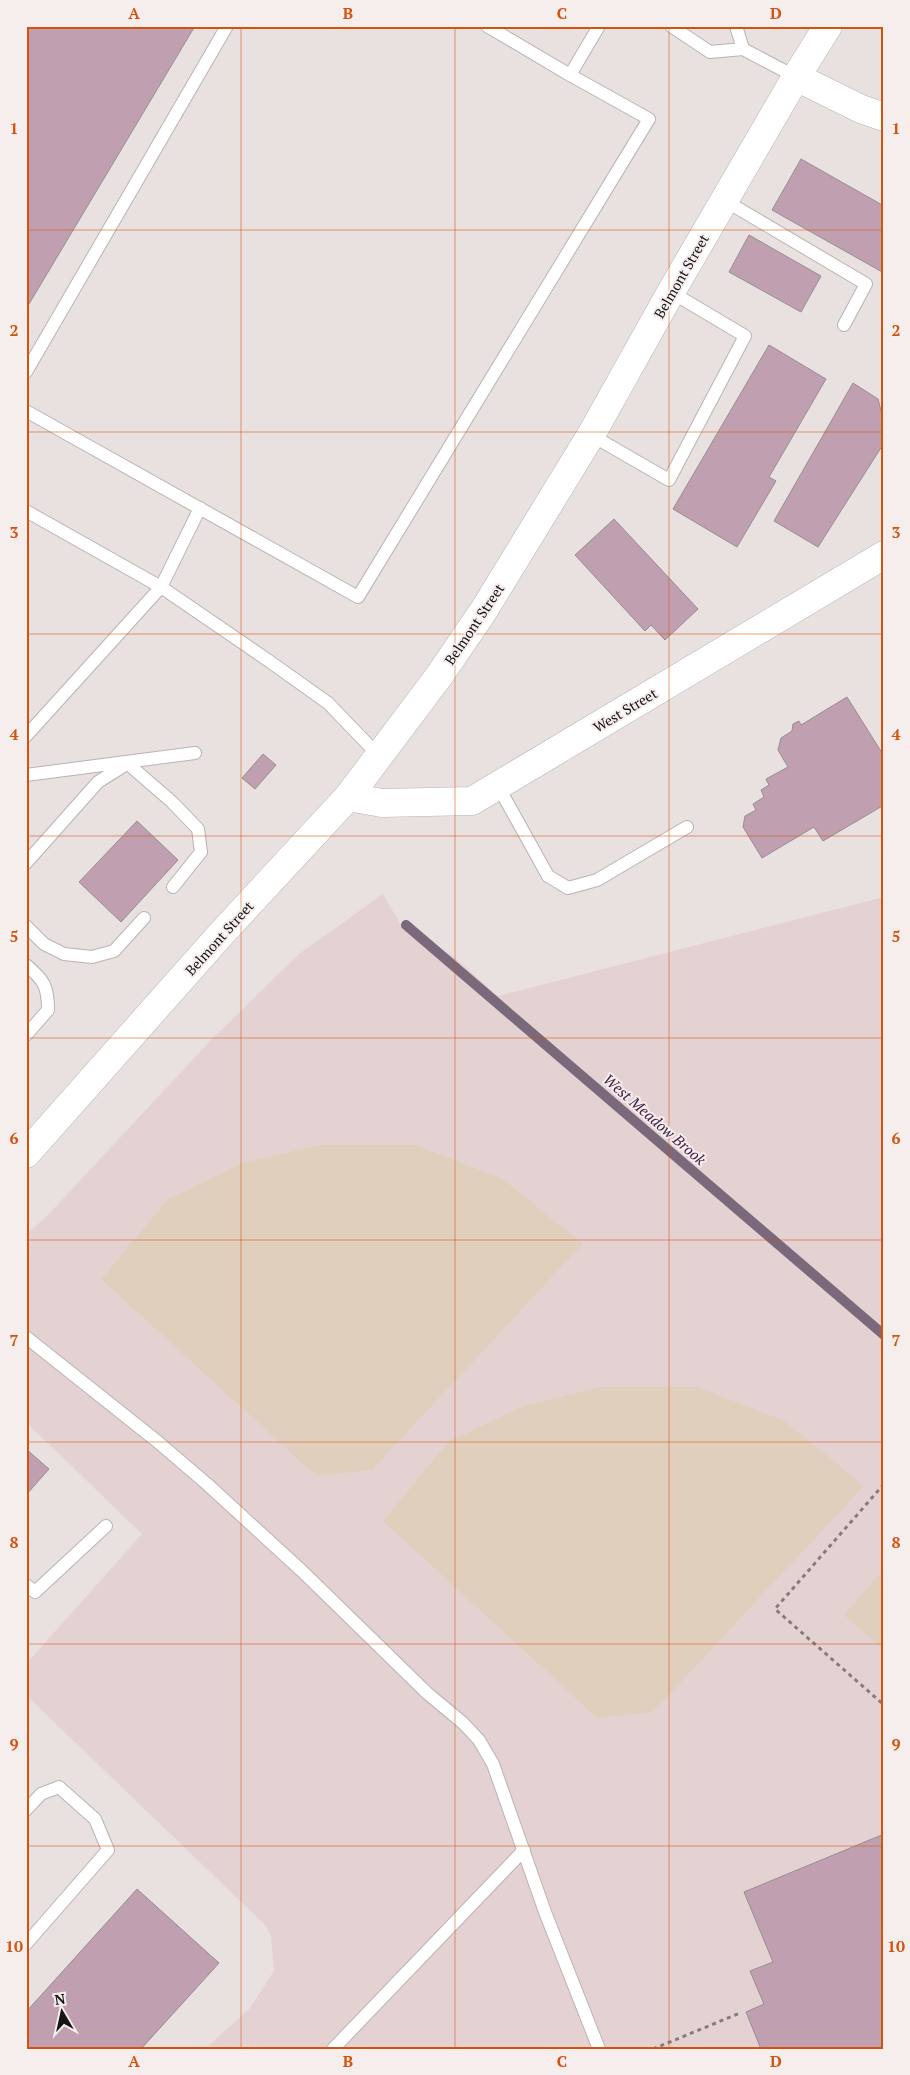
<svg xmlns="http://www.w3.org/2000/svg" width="910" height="2075" viewBox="0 0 910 2075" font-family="'PT Serif',serif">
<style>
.built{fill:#e4d2d3}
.green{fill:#e1cfbe}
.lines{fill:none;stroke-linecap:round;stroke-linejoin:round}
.stream{stroke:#79697b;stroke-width:10}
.building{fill:#c0a0b0;stroke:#958e91}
.lane-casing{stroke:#bbb2b3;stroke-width:14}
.secondary-casing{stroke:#bbb2b3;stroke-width:29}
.path{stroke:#837d7d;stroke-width:3;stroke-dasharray:4 4;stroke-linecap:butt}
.lane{stroke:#fff;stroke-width:12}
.secondary{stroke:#fff;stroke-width:28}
.grid{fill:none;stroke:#d3520d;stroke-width:1;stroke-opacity:0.55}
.labels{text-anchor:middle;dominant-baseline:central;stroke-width:4;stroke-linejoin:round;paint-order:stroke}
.street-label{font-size:14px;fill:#171414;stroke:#f6eded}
.water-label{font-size:15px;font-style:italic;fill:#3c1d41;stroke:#f6eded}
.neatline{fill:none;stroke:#d3520d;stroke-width:2}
.grid-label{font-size:16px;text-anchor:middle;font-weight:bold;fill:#d3520d}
</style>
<rect width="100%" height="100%" fill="#e9e0e0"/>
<path class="built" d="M 383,894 L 402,927 L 453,956 L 498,996 L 884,897 L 884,2049 L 205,2049 L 250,2008 L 274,1971 L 271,1936 L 265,1925 L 26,1695 L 26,1664 L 142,1534 L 26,1422 L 26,1235 L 48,1215 L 210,1041 L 299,954 Z"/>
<g class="green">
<path d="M 319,1145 L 416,1145 L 503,1179 L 583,1244 L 372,1470 L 316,1476 L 101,1279 L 168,1199 L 242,1163 Z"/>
<path d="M 600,1387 L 698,1387 L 785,1421 L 864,1486 L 653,1712 L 597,1718 L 383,1521 L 449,1441 L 523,1406 Z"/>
<path d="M 880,1574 L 884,1577 L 884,1650 L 844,1615 Z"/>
</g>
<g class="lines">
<path class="stream" d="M 406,925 L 884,1335"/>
</g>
<g class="building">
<path d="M 26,26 L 195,26 L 26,309 Z"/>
<path d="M 801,159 L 884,206 L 884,273 L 772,210 Z"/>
<path d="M 749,235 L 821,276 L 801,312 L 729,272 Z"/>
<path d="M 769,345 L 826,379 L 769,477 L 776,481 L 737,547 L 673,509 Z"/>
<path d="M 853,383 L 878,399 L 884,422 L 884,443 L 818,547 L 774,521 Z"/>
<path d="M 614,519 L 698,609 L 665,640 L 651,625 L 645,631 L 575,555 Z"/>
<path d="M 847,697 L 884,756 L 884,805 L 823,841 L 814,827 L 762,858 L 743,827 L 745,816 L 756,810 L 753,804 L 764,797 L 761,790 L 769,785 L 766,779 L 788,767 L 778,750 L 781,738 L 792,731 L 793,724 L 799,721 L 801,725 Z"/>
<path d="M 263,754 L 276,765 L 255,789 L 242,778 Z"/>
<path d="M 137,821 L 178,860 L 121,922 L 79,882 Z"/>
<path d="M 26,1449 L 49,1469 L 26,1495 Z"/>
<path d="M 884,1834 L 884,2049 L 761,2049 L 746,2012 L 764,2004 L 750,1971 L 773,1962 L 744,1892 Z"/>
<path d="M 137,1889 L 219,1963 L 141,2049 L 26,2049 L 26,2012 Z"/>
</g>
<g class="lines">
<g class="lane-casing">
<g id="lane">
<path d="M 487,26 L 570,75"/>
<path d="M 671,26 L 710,52 L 743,49 L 796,77"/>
<path d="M 736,26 L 743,49"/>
<path d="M 724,200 L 866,284 L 844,325"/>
<path d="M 26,372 L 227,26"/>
<path d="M 26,411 L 358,597 L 649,119 L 570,75 L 599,26"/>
<path d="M 591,435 L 669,480 L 745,336 L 671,292"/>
<path d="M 26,511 L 161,587 L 269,661 L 328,703 L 380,757"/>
<path d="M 26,736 L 161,587 L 200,508"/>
<path d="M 127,763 L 172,802 L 198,829 L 201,852 L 173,887"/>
<path d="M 26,775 L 195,753"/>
<path d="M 498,786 L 548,876 L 568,888 L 597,880 L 687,827"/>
<path d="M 26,863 L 98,782 L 125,765"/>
<path d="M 26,926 L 44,944 L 64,954 L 92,957 L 114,951 L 144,918"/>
<path d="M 26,965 C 44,980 48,986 48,1010 L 26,1035"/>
<path d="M 26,1337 L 158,1442 L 207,1484 L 302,1571 L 427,1693 L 463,1723 L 479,1740 L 493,1764 L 545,1912 L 599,2049"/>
<path d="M 26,1585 L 35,1592 L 106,1526"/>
<path d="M 26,1810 L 41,1794 L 59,1787 L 95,1819 L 108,1850 L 26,1944"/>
<path d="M 333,2049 L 524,1850"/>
</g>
</g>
<g class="secondary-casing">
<g id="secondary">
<path d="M 796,77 L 861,109 L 884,117"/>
<path d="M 348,797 L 382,803 L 472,801 L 884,555"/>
<path d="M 26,1154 L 222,933 L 348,797 L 439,676 L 484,610 L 591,435 L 671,292 L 796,77 L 828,26"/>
</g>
</g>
<g class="path">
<path d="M 884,1484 L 775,1609 L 884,1705"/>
<path d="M 653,2049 L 740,2013"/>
</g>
<use href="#lane" class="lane"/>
<use href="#secondary" class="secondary"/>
</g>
<path class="grid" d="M 241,26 L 241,2049M 455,26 L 455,2049M 669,26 L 669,2049M 26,230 L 884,230M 26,432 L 884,432M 26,634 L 884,634M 26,836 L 884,836M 26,1038 L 884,1038M 26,1240 L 884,1240M 26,1442 L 884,1442M 26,1644 L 884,1644M 26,1846 L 884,1846"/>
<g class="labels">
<g class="street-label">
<text transform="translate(681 276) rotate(-60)">Belmont Street</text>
<text transform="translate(474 624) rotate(-56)">Belmont Street</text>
<text transform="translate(625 710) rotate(-31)">West Street</text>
<text transform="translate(219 938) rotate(-48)">Belmont Street</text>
</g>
<g class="water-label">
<text transform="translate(655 1119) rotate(41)">West Meadow Brook</text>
</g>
</g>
<rect width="910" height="2075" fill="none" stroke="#f6eded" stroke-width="55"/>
<g transform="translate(62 2012) rotate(351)" stroke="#f6eded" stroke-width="4" paint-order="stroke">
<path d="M0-4L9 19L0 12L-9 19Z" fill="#171414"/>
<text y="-8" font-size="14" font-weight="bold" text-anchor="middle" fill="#171414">N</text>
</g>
<rect x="28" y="28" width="854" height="2020" class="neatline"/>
<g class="grid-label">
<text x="134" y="19">A</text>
<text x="348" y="19">B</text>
<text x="562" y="19">C</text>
<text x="776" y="19">D</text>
<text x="14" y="134">1</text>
<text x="896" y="134">1</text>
<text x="14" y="336">2</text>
<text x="896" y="336">2</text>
<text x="14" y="538">3</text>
<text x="896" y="538">3</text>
<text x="14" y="740">4</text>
<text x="896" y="740">4</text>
<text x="14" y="942">5</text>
<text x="896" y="942">5</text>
<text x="14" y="1144">6</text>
<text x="896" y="1144">6</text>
<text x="14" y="1346">7</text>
<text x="896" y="1346">7</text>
<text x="14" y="1548">8</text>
<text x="896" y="1548">8</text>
<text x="14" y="1750">9</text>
<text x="896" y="1750">9</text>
<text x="14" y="1952">10</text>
<text x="896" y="1952">10</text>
<text x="134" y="2067">A</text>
<text x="348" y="2067">B</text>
<text x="562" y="2067">C</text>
<text x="776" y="2067">D</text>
</g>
</svg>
